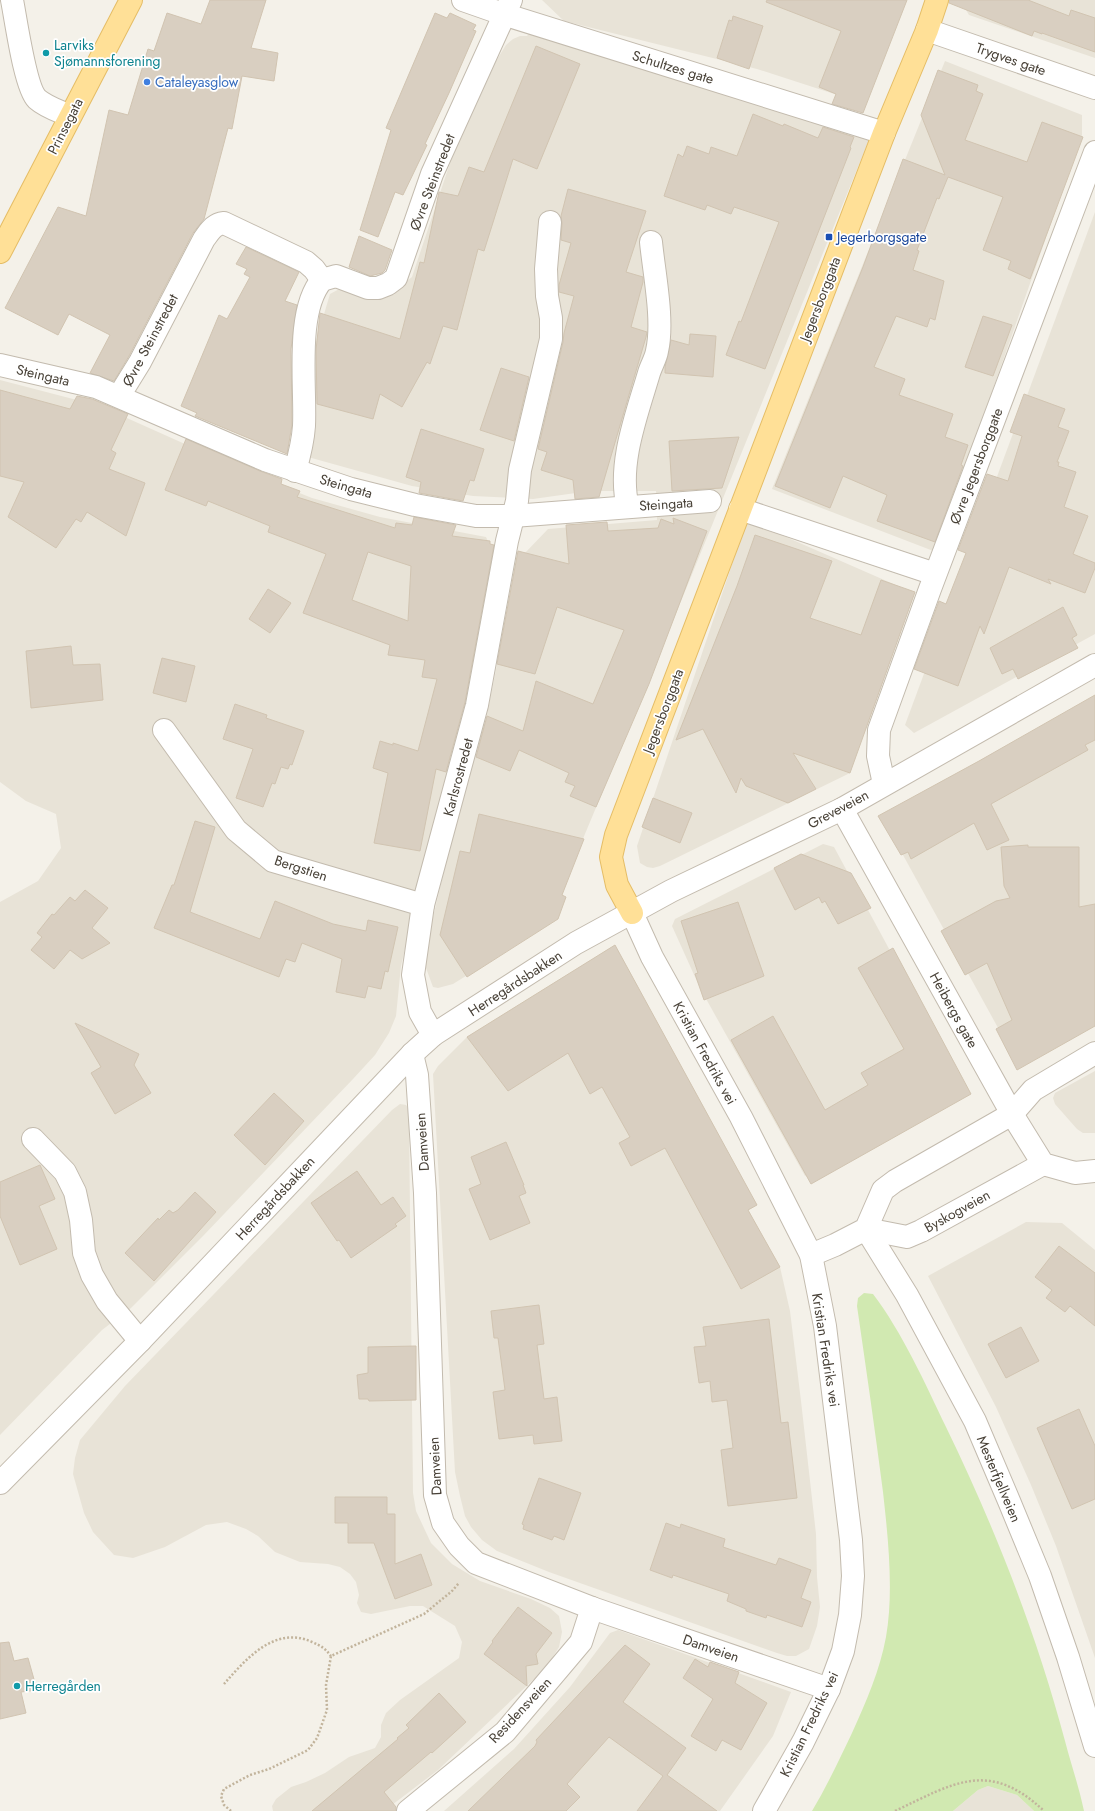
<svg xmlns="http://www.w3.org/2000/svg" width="1095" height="1811" viewBox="0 0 1095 1811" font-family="Jost,sans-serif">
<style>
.residential{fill:#e8e3d7}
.green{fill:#d1e9b1}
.building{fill:#d9cfc1;stroke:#d1c4b1;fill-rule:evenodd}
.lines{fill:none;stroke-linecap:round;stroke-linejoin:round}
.minor-casing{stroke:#c3bbae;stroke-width:24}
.major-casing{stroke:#e5bd66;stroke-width:24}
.path{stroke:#c2b49c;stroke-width:2.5;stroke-dasharray:2 2;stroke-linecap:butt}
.minor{stroke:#fff;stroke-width:22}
.major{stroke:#ffe097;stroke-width:22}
.culture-dot{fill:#0f9aa8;stroke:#fff;stroke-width:1.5}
.shop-dot{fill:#3f7fe0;stroke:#fff;stroke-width:1.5}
.transit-dot{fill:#1a4fb4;stroke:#fff;stroke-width:1.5}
.labels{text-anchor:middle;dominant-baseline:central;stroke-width:3.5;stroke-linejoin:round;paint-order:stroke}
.culture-label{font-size:14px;fill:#0d838f;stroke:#fff;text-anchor:start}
.street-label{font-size:14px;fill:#484137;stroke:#fff}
.shop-label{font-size:14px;fill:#366cbe;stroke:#fff;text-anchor:start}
.transit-label{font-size:14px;fill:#164399;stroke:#fff;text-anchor:start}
</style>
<rect width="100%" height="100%" fill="#f4f1e9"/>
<g class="residential">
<path d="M 542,0 L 903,0 L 862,103 L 757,69 L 564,21 Z"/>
<path d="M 965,0 L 1095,0 L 1095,58 L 969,15 L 966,10 Z"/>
<path d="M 533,29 L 869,140 L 631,724 L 559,896 L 564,897 L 556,920 L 453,984 L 438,988 L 433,987 L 426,968 L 426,946 L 472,756 L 486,720 L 504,629 L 525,553 L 548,529 L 657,520 L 656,491 L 590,491 L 533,499 L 473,496 L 412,486 L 308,457 L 316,428 L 311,358 L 330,294 L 343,287 L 388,295 L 412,277 L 451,160 L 496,61 L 506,45 L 513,39 L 520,36 L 527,36 Z"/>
<path d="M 945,61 L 1082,115 L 1082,135 L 936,552 L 772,489 Z"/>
<path d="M 1095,212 L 1095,634 L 914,733 L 905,725 Z"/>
<path d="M 0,380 L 100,406 L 252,474 L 312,498 L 380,517 L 486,537 L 490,546 L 471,689 L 418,892 L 401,966 L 396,1016 L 389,1033 L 375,1055 L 353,1079 L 203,1236 L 131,1308 L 102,1330 L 0,1435 L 0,902 L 38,881 L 61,848 L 56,814 L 26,801 L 0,782 Z"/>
<path d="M 747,520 L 914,593 L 850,773 L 660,866 L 653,868 L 647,867 L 640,863 L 637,846 Z"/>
<path d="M 1095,697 L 1095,1024 L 1019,1066 L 881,815 Z"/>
<path d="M 823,844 L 834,847 L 968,1095 L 805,1176 L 700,988 L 672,926 L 675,919 Z"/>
<path d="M 615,945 L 757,1205 L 748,1210 L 780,1267 L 790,1311 L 801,1401 L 816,1534 L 817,1577 L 820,1607 L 817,1626 L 809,1649 L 796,1656 L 787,1656 L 777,1653 L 549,1572 L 497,1551 L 482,1540 L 471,1527 L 465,1516 L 460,1496 L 455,1472 L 433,1074 L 438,1066 L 467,1037 Z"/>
<path d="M 1095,1071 L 1095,1133 L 1083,1133 L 1077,1129 L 1055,1104 L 1053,1098 L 1055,1093 Z"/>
<path d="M 400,1104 L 406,1105 L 409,1109 L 409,1119 L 413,1493 L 416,1511 L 431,1543 L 452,1564 L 480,1581 L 531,1599 L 550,1608 L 559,1616 L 562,1632 L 559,1647 L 551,1660 L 535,1678 L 438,1770 L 384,1811 L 273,1811 L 272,1806 L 276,1799 L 291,1787 L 306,1782 L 325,1773 L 349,1757 L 375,1748 L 381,1737 L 381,1725 L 386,1713 L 400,1700 L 459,1658 L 462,1642 L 455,1626 L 423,1606 L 410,1606 L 371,1614 L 361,1612 L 357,1603 L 359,1595 L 356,1582 L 350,1574 L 340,1567 L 328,1564 L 300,1562 L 275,1552 L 258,1536 L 246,1529 L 227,1522 L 206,1525 L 165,1547 L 133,1558 L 114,1555 L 93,1532 L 84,1513 L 73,1474 L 75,1458 L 80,1440 L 125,1386 L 392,1110 Z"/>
<path d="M 1026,1222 L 1062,1223 L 1095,1250 L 1095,1658 L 1056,1546 L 1031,1485 L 996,1407 L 928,1276 Z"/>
<path d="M 618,1630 L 791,1692 L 773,1736 L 720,1811 L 444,1811 L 514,1749 L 570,1687 L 610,1633 Z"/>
<path d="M 988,1786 L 1017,1795 L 1034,1811 L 953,1811 L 978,1790 Z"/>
</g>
<path class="green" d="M 864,1293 L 873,1294 C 902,1332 925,1383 946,1427 C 995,1528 1036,1632 1065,1741 C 1071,1764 1079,1787 1084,1811 L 1034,1811 L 1017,1795 L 988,1786 L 978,1790 L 953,1811 L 812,1811 C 827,1786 839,1760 852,1733 C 866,1702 880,1670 886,1637 C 894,1592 888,1537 883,1492 C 875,1430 866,1368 857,1306 L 858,1298 Z"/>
<g class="building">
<path d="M 210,0 L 266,0 L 251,48 L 278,53 L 274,81 L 242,76 L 232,129 L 228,128 L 204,219 L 193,233 L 129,356 L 114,381 L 90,373 L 110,335 L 69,314 L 58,335 L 5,308 L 58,207 L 86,216 L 109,110 L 128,115 L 148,49 L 154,51 L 167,13 L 201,24 Z"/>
<path d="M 767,0 L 907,0 L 863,113 L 832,104 L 836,94 L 819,87 L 841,31 L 766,2 Z"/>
<path d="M 949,0 L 1028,0 L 1069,16 L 1071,10 L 1095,18 L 1095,52 L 1042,33 L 1042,34 L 1034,31 L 1032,36 L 949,3 Z"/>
<path d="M 435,13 L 447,18 L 450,13 L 476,25 L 473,30 L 476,31 L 449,93 L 425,144 L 427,145 L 403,195 L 395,192 L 378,237 L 360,230 L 391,130 L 386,128 Z"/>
<path d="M 733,16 L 763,26 L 749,69 L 717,58 L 729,20 L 732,21 Z"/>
<path d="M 536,46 L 580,64 L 537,169 L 513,159 L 484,251 L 478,249 L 457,330 L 443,326 L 430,364 L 427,362 L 402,407 L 380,394 L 373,419 L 317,404 L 316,350 L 320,313 L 400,339 L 420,262 L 424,263 L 439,192 L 458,196 L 469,167 L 484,172 Z"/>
<path d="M 938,70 L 978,85 L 976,91 L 983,94 L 965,140 L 1027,162 L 1042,122 L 1083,137 L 1030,279 L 1008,269 L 1011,261 L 983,250 L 1003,197 L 948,177 L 939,199 L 937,198 L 917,250 L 919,251 L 913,270 L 944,281 L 935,320 L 930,318 L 927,327 L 896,316 L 874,367 L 905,379 L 899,395 L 953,414 L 945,437 L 968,445 L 961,465 L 963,466 L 935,542 L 877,521 L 887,495 L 843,476 L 830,508 L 775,486 L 863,267 L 903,159 L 945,175 L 921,115 Z"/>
<path d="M 753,114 L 783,126 L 784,124 L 818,138 L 823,127 L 854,137 L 850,147 L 851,148 L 765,369 L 726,355 L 739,321 L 741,322 L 779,222 L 734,207 L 731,214 L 707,205 L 705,210 L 664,196 L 678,154 L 683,157 L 687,146 L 709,154 L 711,147 L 737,156 Z"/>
<path d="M 568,189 L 646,211 L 626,272 L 643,277 L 643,282 L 631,327 L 647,332 L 646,337 L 599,497 L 575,499 L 573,480 L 541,470 L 547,452 L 538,449 L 563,342 L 564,333 L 574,296 L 559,292 L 559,285 L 571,243 L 561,240 L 562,223 L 561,216 Z"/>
<path d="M 359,236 L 392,250 L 385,270 L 382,273 L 370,276 L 349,267 Z"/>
<path d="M 246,247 L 299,272 L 285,301 L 297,305 L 291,349 L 292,425 L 287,454 L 195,416 L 197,413 L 181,406 L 219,315 L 227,319 L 250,277 L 244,274 L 247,269 L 236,264 Z"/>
<path d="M 983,316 L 1012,325 L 993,376 L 965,367 Z"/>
<path d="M 690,334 L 716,336 L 713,377 L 665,373 L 665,367 L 671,340 L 689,345 Z"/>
<path d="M 501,368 L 529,377 L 514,441 L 480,430 Z"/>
<path d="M 0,390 L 70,409 L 77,396 L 92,399 L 128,414 L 111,450 L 116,453 L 109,469 L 145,483 L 126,536 L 87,512 L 81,522 L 76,519 L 56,548 L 8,517 L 24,482 L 0,476 Z"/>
<path d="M 1024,394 L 1065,409 L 1058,427 L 1069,431 L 1057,462 L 1059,462 L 1058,466 L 1076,472 L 1064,507 L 1088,516 L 1073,554 L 1095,563 L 1095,568 L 1085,593 L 1048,579 L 1051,584 L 1009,567 L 984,634 L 980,626 L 958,686 L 914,669 L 939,601 L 946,604 L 966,553 L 958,550 L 987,474 L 1008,481 L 1022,436 L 1010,432 Z"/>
<path d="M 421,429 L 484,449 L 474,481 L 470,480 L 463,501 L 419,493 L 421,482 L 406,477 Z"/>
<path d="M 739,437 L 722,488 L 672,491 L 669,441 Z"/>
<path d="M 186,439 L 260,471 L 282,479 L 281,484 L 300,491 L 297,497 L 395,528 L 396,523 L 412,525 L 414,517 L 456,525 L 452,536 L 490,541 L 490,544 L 494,545 L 465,702 L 446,772 L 436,769 L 420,851 L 374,843 L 388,773 L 373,768 L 380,741 L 393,745 L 393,743 L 418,751 L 437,679 L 422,677 L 425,660 L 388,655 L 390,645 L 303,613 L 326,554 L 268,532 L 270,526 L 208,501 L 206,506 L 165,490 ZM 368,552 L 411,566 L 408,621 L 352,600 Z"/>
<path d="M 673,518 L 707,531 L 649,684 L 596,807 L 570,796 L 575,786 L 565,782 L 569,773 L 519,750 L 510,771 L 476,757 L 487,716 L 523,731 L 536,681 L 593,704 L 624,630 L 557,607 L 535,674 L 497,664 L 518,551 L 569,564 L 566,525 L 607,522 L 608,531 L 658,528 L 661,519 L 674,524 Z"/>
<path d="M 755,535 L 832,561 L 810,618 L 861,635 L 881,580 L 915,592 L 850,773 L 793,753 L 816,789 L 788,803 L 746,786 L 741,778 L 736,793 L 703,729 L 676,740 L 737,586 Z"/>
<path d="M 268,589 L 291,603 L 270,633 L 249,619 Z"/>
<path d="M 1063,607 L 1077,635 L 1072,638 L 1078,648 L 1018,679 L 1013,669 L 1002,674 L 990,648 Z"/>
<path d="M 71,646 L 73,665 L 100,664 L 103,700 L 31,708 L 26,651 Z"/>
<path d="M 162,658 L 195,666 L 186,702 L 153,693 Z"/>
<path d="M 1095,695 L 1095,740 L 1085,745 L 1088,750 L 991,804 L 1009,840 L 987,850 L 974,823 L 911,859 L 908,852 L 901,855 L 878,816 L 979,761 Z"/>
<path d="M 235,704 L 267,715 L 266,718 L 304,731 L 292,765 L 290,764 L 288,769 L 281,767 L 275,784 L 272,783 L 263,807 L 236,798 L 253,749 L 223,739 Z"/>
<path d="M 653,798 L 692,813 L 680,843 L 642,827 Z"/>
<path d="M 479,814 L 584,839 L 562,895 L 566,897 L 558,919 L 467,977 L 440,935 L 460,851 L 470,853 Z"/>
<path d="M 195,821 L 215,827 L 190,912 L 260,939 L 275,901 L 333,924 L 366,931 L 368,920 L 398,927 L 388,972 L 385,971 L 381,989 L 368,986 L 365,998 L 336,992 L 342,959 L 302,943 L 295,962 L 286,959 L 279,977 L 154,928 L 172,885 L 174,885 Z"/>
<path d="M 1028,845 L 1028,847 L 1079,847 L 1079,907 L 1095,904 L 1095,1026 L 1017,1070 L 996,1029 L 1012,1020 L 987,963 L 965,975 L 941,931 L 996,901 L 1010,898 L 1004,886 L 1001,847 Z"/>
<path d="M 801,854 L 851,873 L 871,908 L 838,924 L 825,901 L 822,903 L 819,897 L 795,910 L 774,868 Z"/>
<path d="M 85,890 L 108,908 L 92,928 L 110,943 L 82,959 L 70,950 L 54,969 L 31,950 L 42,937 L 37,933 L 52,914 L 54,915 L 70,897 L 75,901 Z"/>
<path d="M 738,902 L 764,976 L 704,1000 L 695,974 L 698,973 L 681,921 Z"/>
<path d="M 615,945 L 757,1205 L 748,1210 L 780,1267 L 741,1289 L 665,1148 L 631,1166 L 619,1143 L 630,1137 L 602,1087 L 590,1094 L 568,1053 L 508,1091 L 467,1037 Z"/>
<path d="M 893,948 L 971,1094 L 811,1184 L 731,1040 L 773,1016 L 825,1110 L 868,1085 L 861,1073 L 904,1049 L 858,968 Z"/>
<path d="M 75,1023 L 139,1054 L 134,1065 L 151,1093 L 115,1114 L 91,1073 L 101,1067 Z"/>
<path d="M 274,1093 L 304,1121 L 265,1165 L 234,1135 Z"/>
<path d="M 506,1142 L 524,1185 L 523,1185 L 526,1193 L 519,1196 L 530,1223 L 490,1240 L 469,1189 L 481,1184 L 471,1157 Z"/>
<path d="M 40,1165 L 55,1199 L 39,1206 L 57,1249 L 20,1265 L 0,1216 L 0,1182 Z"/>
<path d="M 357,1171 L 381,1205 L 393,1197 L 406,1216 L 395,1224 L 397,1226 L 351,1258 L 339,1240 L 337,1241 L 311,1203 Z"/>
<path d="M 195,1192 L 216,1212 L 154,1281 L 125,1253 L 158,1218 L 159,1220 L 169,1210 L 173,1213 L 178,1210 Z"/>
<path d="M 1059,1246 L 1095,1273 L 1095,1326 L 1070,1306 L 1065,1312 L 1046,1298 L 1052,1290 L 1035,1277 Z"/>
<path d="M 539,1305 L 544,1344 L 537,1345 L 544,1399 L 557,1397 L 562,1441 L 534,1444 L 533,1435 L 499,1439 L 493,1392 L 505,1390 L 498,1338 L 494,1338 L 491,1311 Z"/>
<path d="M 769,1319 L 781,1423 L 788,1422 L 797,1498 L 728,1506 L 721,1450 L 733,1448 L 727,1400 L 712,1402 L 710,1381 L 699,1383 L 694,1347 L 706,1346 L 703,1327 Z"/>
<path d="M 1021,1327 L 1039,1361 L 1006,1378 L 988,1344 Z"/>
<path d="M 416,1346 L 416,1400 L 369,1401 L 368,1399 L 359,1399 L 357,1375 L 368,1373 L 368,1347 Z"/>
<path d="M 1079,1409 L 1095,1446 L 1095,1499 L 1072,1509 L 1037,1428 Z"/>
<path d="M 539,1478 L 581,1493 L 564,1540 L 554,1536 L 552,1540 L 523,1529 L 524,1525 L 522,1524 Z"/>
<path d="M 335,1497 L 387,1497 L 387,1514 L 395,1514 L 395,1564 L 421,1554 L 432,1585 L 395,1599 L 374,1543 L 348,1543 L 348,1523 L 335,1523 Z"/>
<path d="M 666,1523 L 680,1528 L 681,1524 L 725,1539 L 723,1547 L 776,1565 L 779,1558 L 811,1570 L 801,1598 L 811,1602 L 802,1627 L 767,1615 L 766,1618 L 746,1611 L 746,1609 L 727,1601 L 729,1594 L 673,1575 L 672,1578 L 650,1570 Z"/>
<path d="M 518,1607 L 552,1633 L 536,1654 L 538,1664 L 526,1666 L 527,1686 L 484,1654 L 493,1642 L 492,1641 Z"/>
<path d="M 9,1642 L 14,1661 L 28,1658 L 37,1690 L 21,1692 L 26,1713 L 0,1719 L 0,1643 Z"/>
<path d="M 625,1645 L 650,1664 L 623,1702 L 686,1748 L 667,1775 L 717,1811 L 637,1811 L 663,1776 L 609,1737 L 567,1784 L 580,1797 L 566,1811 L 468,1811 L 535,1746 L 537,1742 L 536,1740 Z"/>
<path d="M 695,1659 L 708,1667 L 710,1662 L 739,1672 L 735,1683 L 767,1703 L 741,1750 L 722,1740 L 716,1751 L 691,1736 L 713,1699 L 683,1678 Z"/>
<path d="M 439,1693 L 466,1722 L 432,1753 L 431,1752 L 384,1792 L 396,1807 L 396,1811 L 312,1811 L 398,1739 L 397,1738 L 409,1728 L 406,1725 Z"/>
</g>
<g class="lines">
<g class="minor-casing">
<g id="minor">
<path d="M 12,0 C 16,20 25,87 37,99 C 46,107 59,111 70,116"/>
<path d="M 463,0 L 503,14 L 884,133"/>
<path d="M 927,30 L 1095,88"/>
<path d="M 0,365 L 96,387 L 265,460 L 351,489 L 415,505 L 476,516 L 513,516 L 710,501"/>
<path d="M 119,396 L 140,362 L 204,239 C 210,231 214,224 224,223 L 306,262 L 314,269 L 322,280"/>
<path d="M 295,471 C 299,457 303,441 304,426 C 306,386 295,311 322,280 L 336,276 L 368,288 L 378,288 L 388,284 L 396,278 L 432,174 L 511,0"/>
<path d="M 628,507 C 617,465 637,414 649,373 C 651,366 656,358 657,351 C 664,321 654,273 651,242"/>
<path d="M 740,509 L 935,574"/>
<path d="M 164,730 L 236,830 L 273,861 L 423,905"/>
<path d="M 884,784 L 878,756 L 879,730 L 930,589 L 1095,152"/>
<path d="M 842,809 L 1012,1114 L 1043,1164 L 1075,1173 L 1095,1171"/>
<path d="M 632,913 L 652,957 L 741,1117 L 811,1255 L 825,1326 L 851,1540 L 853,1576 L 850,1615 L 843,1651 L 829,1689 L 803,1742 L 764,1811"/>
<path d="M 433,1035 L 420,1012 L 413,975 L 423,905 L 477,705 L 507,541 L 517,501 L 520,470 L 551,339 L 551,318 L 547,296 L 546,269 L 550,222"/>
<path d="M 412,1054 L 417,1075 L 425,1193 L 435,1495 L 443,1523 L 459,1546 L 476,1563 L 592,1608 L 829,1689"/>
<path d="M 33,1139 L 65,1172 L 75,1192 L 81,1220 L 84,1253 L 92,1275 L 107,1301 L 140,1341"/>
<path d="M 866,1229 L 907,1295 L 975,1421 L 1009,1501 L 1040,1576 L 1068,1657 L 1095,1746"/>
<path d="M 866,1229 L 907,1237 L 921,1231 L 1043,1164"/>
<path d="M 811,1255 L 835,1245 L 866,1229 L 883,1190 L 895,1181 L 1012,1114 L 1033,1090 L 1095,1053"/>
<path d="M 0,1483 L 140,1341 L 412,1054 L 433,1035 L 576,943 L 671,891 L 842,809 L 1095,665"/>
<path d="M 408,1811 L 505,1732 L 581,1642 L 592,1608"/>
</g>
</g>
<g class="major-casing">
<g id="major">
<path d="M 0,252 L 131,0"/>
<path d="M 632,913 L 617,885 L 611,857 L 616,835 L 884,133 L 927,30 L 937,0"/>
</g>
</g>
<g class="path">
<path d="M 224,1684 C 246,1659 275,1625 312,1642 C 321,1646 325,1648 331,1656"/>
<path d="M 231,1811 L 224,1805 L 221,1796 L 224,1789 L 250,1775 L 269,1769 L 308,1750 L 317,1738 L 327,1710 L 326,1685 L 331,1656 L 424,1614 L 452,1591 L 459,1583"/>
<path d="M 895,1811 C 954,1783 989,1759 1044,1811"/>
</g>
<use href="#minor" class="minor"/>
<use href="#major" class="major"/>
</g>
<g class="culture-dot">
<circle cx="46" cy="53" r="4"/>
<circle cx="17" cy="1686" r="4"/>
</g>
<circle class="shop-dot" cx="147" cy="82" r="4"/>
<rect class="transit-dot" x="825" y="233" width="8" height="8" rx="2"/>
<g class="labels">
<g class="culture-label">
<text x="54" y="45">Larviks<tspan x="54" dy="16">Sjømannsforening</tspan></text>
<text x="25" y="1686">Herregården</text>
</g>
<g class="street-label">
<text transform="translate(1011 59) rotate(19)">Trygves gate</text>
<text transform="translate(673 67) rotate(17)">Schultzes gate</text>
<text transform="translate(65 126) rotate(-63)">Prinsegata</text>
<text transform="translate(432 182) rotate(-69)">Øvre Steinstredet</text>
<text transform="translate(820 299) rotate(-69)">Jegersborggata</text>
<text transform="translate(150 340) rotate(-62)">Øvre Steinstredet</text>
<text transform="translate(43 375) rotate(13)">Steingata</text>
<text transform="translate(976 466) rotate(-69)">Øvre Jegersborggate</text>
<text transform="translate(346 486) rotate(16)">Steingata</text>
<text transform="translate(666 504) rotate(-4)">Steingata</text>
<text transform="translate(663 711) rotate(-69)">Jegersborggata</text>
<text transform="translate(458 777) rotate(-75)">Karlsrostredet</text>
<text transform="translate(838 809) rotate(-28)">Greveveien</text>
<text transform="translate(301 868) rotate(18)">Bergstien</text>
<text transform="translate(515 983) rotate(-33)">Herregårdsbakken</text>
<text transform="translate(954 1010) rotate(61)">Heibergs gate</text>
<text transform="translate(705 1053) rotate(61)">Kristian Fredriks vei</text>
<text transform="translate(422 1142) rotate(-94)">Damveien</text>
<text transform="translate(275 1198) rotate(-47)">Herregårdsbakken</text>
<text transform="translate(957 1211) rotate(-29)">Byskogveien</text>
<text transform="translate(826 1350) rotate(81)">Kristian Fredriks vei</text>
<text transform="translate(435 1466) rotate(-93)">Damveien</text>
<text transform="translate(999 1479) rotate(67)">Mesterfjellveien</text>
<text transform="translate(711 1648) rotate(19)">Damveien</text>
<text transform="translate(520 1710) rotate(-47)">Residensveien</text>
<text transform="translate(809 1724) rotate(-64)">Kristian Fredriks vei</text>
</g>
<g class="shop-label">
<text x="155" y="82">Cataleyasglow</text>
</g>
<g class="transit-label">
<text x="837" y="237">Jegerborgsgate</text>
</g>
</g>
</svg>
